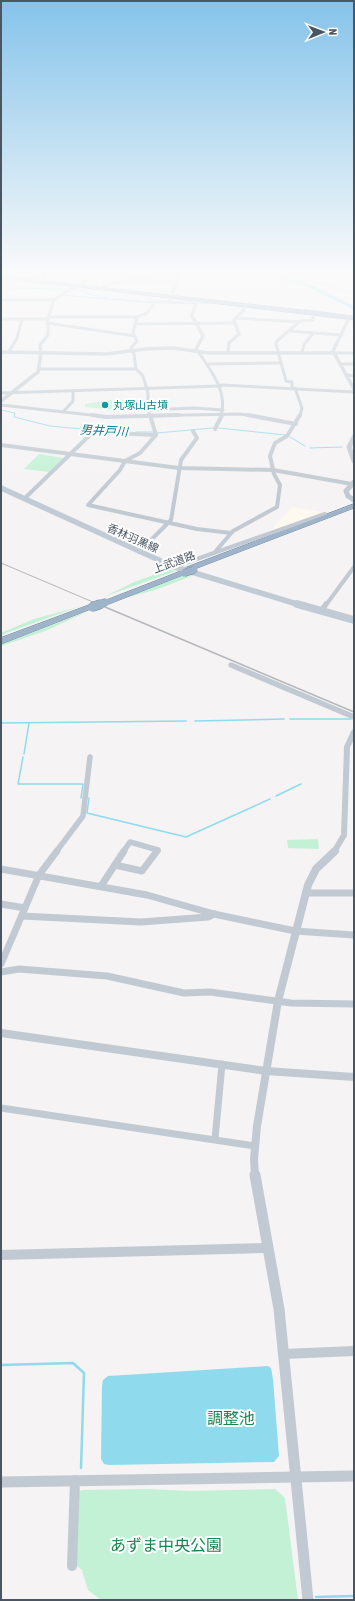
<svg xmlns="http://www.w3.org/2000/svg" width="355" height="1601" viewBox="0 0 355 1601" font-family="'Asap Condensed','Noto Sans JP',sans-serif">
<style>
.commercial{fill:#fdf9ef}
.green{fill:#c3f1d5}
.water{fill:#90daee}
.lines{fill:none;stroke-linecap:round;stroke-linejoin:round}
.stream-far2{stroke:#90daee;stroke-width:1}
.stream-far1{stroke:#90daee;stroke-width:1.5}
.stream{stroke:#90daee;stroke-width:2.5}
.river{fill:#90daee;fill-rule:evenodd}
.trunk-casing{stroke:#7690ad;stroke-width:1}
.minor-far4{stroke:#c1cad2;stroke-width:3}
.minor-far3{stroke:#c1cad2;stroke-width:4}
.minor-far2{stroke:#c1cad2;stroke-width:5.5}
.minor-far1{stroke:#c1cad2;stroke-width:7}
.minor{stroke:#c1cad2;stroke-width:10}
.tertiary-far4{stroke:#c1cad2;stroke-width:3.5}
.tertiary-far3{stroke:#c1cad2;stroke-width:5}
.tertiary-far2{stroke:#c1cad2;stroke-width:6}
.tertiary-far1{stroke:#c1cad2;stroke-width:8}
.tertiary{stroke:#c1cad2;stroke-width:11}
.secondary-far1{stroke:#c1cbd6;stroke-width:5.5}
.secondary{stroke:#c1cbd6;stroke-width:8}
.trunk{fill:#9fb4c9;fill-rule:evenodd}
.rail-far1{stroke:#b5b8bd;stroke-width:1}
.rail{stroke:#b5b8bd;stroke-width:1.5}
.trunk-bridge-far1-casing{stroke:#7690ad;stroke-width:8;stroke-linecap:butt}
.trunk-bridge-casing{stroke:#7690ad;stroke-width:10;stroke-linecap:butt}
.trunk-bridge-far1{stroke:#9fb4c9;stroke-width:7}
.trunk-bridge{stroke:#9fb4c9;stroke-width:9}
.culture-dot{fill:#0f9aa8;stroke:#fff;stroke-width:1.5}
.labels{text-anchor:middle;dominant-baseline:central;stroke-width:4;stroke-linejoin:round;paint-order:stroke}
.far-culture-label{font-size:11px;fill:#0d838f;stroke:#fff;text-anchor:start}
.far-street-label{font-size:11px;fill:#4a5661;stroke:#fff}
.far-water-label{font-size:12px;font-style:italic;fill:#0c7c9b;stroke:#fff}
.near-park-label{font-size:16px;fill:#17864f;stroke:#fff}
</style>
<rect width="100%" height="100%" fill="#f5f3f3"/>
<path class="commercial" d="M 292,507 L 322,512 L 269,532 Z"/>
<g class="green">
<path d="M 110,400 L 121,402 L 124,405 L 113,410 L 85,407 L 85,404 Z"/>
<path d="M 39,454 L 64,458 L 49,472 L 24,469 Z"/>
<path d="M 170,569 L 176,571 L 106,596 L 134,582 Z"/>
<path d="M 187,574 L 189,577 L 191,575 L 189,574 L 193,575 L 192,576 L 155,590 L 117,600 Z"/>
<path d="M 78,607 L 1,635 L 1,633 L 34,619 Z"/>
<path d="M 89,611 L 45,631 L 1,646 L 1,644 Z"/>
<path d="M 318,839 L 319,849 L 288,848 L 287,840 Z"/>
<path d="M 146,1489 L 191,1491 L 275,1489 L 285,1498 L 298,1600 L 101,1600 L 88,1590 L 82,1570 L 76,1565 L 77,1492 L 82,1490 Z"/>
</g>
<path class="water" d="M 268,1366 L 271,1368 L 273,1379 L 279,1456 L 274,1462 L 109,1465 L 104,1464 L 101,1459 L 102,1386 L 103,1380 L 108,1376 Z"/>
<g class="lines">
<g class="stream-far2">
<path d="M 307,280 L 318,276 L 353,280"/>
<path d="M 25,281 L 55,287"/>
<path d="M 313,281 L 349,292"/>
<path d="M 299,282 L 304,281"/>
<path d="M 1,288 L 69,289"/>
<path d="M 73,289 L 87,291 L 87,294 L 107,298"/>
<path d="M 62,295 L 154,303"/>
<path d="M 113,299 L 123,299"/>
<path d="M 127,300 L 141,301"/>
<path d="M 146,301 L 154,301"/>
<path d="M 197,304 L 213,303"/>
<path d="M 303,309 L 331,313"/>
<path d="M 1,410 L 15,413 L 14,417 L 50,426 L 92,430"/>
<path d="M 219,428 L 285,435"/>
<path d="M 136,432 L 154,432"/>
<path d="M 157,433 L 213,428"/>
<path d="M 290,437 L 305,446"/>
<path d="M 310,448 L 342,447"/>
</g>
<g class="stream-far1">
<path d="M 290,719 L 351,719"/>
<path d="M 195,721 L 284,719"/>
<path d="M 1,723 L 186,721"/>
<path d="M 24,754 L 29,723"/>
<path d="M 23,757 L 18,784 L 83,784 L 81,798"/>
<path d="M 276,796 L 301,784"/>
<path d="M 89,798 L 87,813 L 186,837 L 270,799"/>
</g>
<g class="stream">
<path d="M 1,1365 L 73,1363 L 84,1373 L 81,1468"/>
<path d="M 316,1597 L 354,1596"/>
</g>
<path class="river" d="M 250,272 L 259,272 L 312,285 L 354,306 L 354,310 L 308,287 Z"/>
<g class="trunk-casing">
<g id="trunk">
<path d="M 1,276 L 354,316 L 354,320 L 1,278 Z"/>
<path d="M 354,504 L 354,508 L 192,570 L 189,570 L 185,568 Z"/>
<path d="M 181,571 L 187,571 L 188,573 L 109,604 L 106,604 L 102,602 Z"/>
<path d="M 89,605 L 92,605 L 96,607 L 1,644 L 1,638 Z"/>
</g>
</g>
<g class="minor-far4">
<path d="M 44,272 L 44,279"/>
<path d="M 10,277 L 18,272"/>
<path d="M 103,286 L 128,280 L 177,281"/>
<path d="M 1,300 L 54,300"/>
<path d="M 49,317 L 137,317"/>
<path d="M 236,318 L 299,322"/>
<path d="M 1,319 L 48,319"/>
<path d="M 47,323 L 135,336"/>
<path d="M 135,324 L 234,323"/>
<path d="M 289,331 L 340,335"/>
<path d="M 198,351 C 211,372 228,390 221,416"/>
<path d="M 9,352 L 17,338 L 22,319"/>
<path d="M 302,352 L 304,345 L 313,333"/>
<path d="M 41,353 L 40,345 L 48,335 L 48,319 L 54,300 L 69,290 L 83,284 L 92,272"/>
<path d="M 334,353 L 354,353"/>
<path d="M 208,364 L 281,363"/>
<path d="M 341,364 L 354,364"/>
<path d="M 40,369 L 136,369"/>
<path d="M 348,375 L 354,376"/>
<path d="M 221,385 L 354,392"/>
<path d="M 292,387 L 292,382 L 286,381 L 276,344 L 277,341 L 300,321 L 313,320 L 313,313"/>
<path d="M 295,388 L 302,408 L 300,416"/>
<path d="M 1,393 L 221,386"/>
<path d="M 1,405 L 100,416"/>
<path d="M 148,410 L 194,408 L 223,410"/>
<path d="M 63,412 L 73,401 L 73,392"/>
<path d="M 135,416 L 240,414 L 253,416"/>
<path d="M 150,416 L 148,410 L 148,393 L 143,376 L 136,369 L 134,354 L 131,348 L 137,341 L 133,333 L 137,317 L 147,313 L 155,302 L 194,303"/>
</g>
<g class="minor-far3">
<path d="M 92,415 L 106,417 L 179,415"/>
<path d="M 150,415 L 156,435 L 140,453 L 125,461 L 120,470 L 88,505 L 197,529 L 231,533"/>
<path d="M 248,415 L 296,424"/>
<path d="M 215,429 L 222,415"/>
<path d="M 1,445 L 179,468 L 273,470 L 352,484"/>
<path d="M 24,499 L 93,432 L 156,435"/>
<path d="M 139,552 L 171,520 L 181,460 L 197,438 L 193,431"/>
<path d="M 214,553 L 233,531 L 277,507 L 280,485 L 274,474 L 270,456 L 275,443 L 287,436 L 300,415"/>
<path d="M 174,567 L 325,514"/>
<path d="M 326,605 L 354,567"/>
</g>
<g class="minor-far2">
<path d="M 321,611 L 326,604"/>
<path d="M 231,665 L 354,717"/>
<path d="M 56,852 L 83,816 L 90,757"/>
<path d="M 123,852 L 130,842 L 158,850 L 156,852"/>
</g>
<g class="minor-far1">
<path d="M 115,865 L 142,871 L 157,851"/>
<path d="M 1,869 L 147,895 L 214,914 L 295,931 L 354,935"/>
<path d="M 101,886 L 124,851"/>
<path d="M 306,893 L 354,893"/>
<path d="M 1,904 L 25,908"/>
<path d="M 22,916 L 141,922 L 208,917 L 214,914"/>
<path d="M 1,964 L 39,875 L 57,851"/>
<path d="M 1,972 L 19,969 L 107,976 L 184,993 L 210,992 L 291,1003 L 354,1004"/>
<path d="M 1,1108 L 255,1146"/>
<path d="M 215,1139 L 222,1064"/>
</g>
<g class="minor">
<path d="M 1,1255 L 267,1248"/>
<path d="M 284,1354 L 354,1351"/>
<path d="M 72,1566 L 75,1480"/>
</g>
<g class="tertiary-far4">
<path d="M 169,301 L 180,272"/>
<path d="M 350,316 L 333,351 L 354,389"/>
<path d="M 195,351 L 203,336 L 192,316 L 197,299"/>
<path d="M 1,352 L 107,354 L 145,349 L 173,348 L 209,353 L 334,353"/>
<path d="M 228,352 L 229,343 L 239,334 L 234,320 L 243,311 L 246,304"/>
<path d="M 1,401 L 38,372 L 41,353"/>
</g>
<g class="tertiary-far3">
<path d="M 354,437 L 349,447 L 354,461"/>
<path d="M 354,482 L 346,491 L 348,496 L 354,500"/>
</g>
<path class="tertiary-far2" d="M 334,852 L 344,835 L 347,747 L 354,732"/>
<g class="tertiary-far1">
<path d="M 1,1033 L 266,1071 L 354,1077"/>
<path d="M 255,1176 L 254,1159 L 257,1126 L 278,1001 L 308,885 L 316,869 L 335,851"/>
</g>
<g class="tertiary">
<path d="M 255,1175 L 279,1309 L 308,1600"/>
<path d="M 1,1482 L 354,1476"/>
</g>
<path class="secondary-far1" d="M 1,488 L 172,566 L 300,605"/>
<path class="secondary" d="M 297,604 L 354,620"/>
<use href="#trunk" class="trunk"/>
<path class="rail-far1" d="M 1,563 L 100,605"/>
<path class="rail" d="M 98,604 L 354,712"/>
<g class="trunk-bridge-far1-casing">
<g id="trunk-bridge-far1">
<path d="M 184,573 L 194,570"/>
<path d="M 98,605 L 106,602"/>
</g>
</g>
<g class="trunk-bridge-casing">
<path id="trunk-bridge" d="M 92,607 L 101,604"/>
</g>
<use href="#trunk-bridge-far1" class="trunk-bridge-far1"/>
<use href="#trunk-bridge" class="trunk-bridge"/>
</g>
<linearGradient id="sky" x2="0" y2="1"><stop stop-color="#85c3ea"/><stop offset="0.55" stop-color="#fafafa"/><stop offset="1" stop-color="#fafafa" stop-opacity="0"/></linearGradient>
<rect width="355" height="496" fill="url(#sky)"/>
<circle class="culture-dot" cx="105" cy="405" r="4"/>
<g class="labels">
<g class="far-culture-label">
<text x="113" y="405">丸塚山古墳</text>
</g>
<g class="far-street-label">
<text transform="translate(133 538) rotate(24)">香林羽黒線</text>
<text transform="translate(174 562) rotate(-20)">上武道路</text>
</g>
<g class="far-water-label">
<text transform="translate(104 431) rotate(3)">男井戸川</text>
</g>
<g class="near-park-label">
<text x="231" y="1418">調整池</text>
<text x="166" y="1545">あずま中央公園</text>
</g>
</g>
<rect width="355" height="1601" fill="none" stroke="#4a5661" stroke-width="4"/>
<g transform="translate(323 32) rotate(89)" stroke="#ffffff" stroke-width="3" paint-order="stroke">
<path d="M0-3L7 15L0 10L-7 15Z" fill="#4a5661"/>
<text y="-6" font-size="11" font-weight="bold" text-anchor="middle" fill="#4a5661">N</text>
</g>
</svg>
